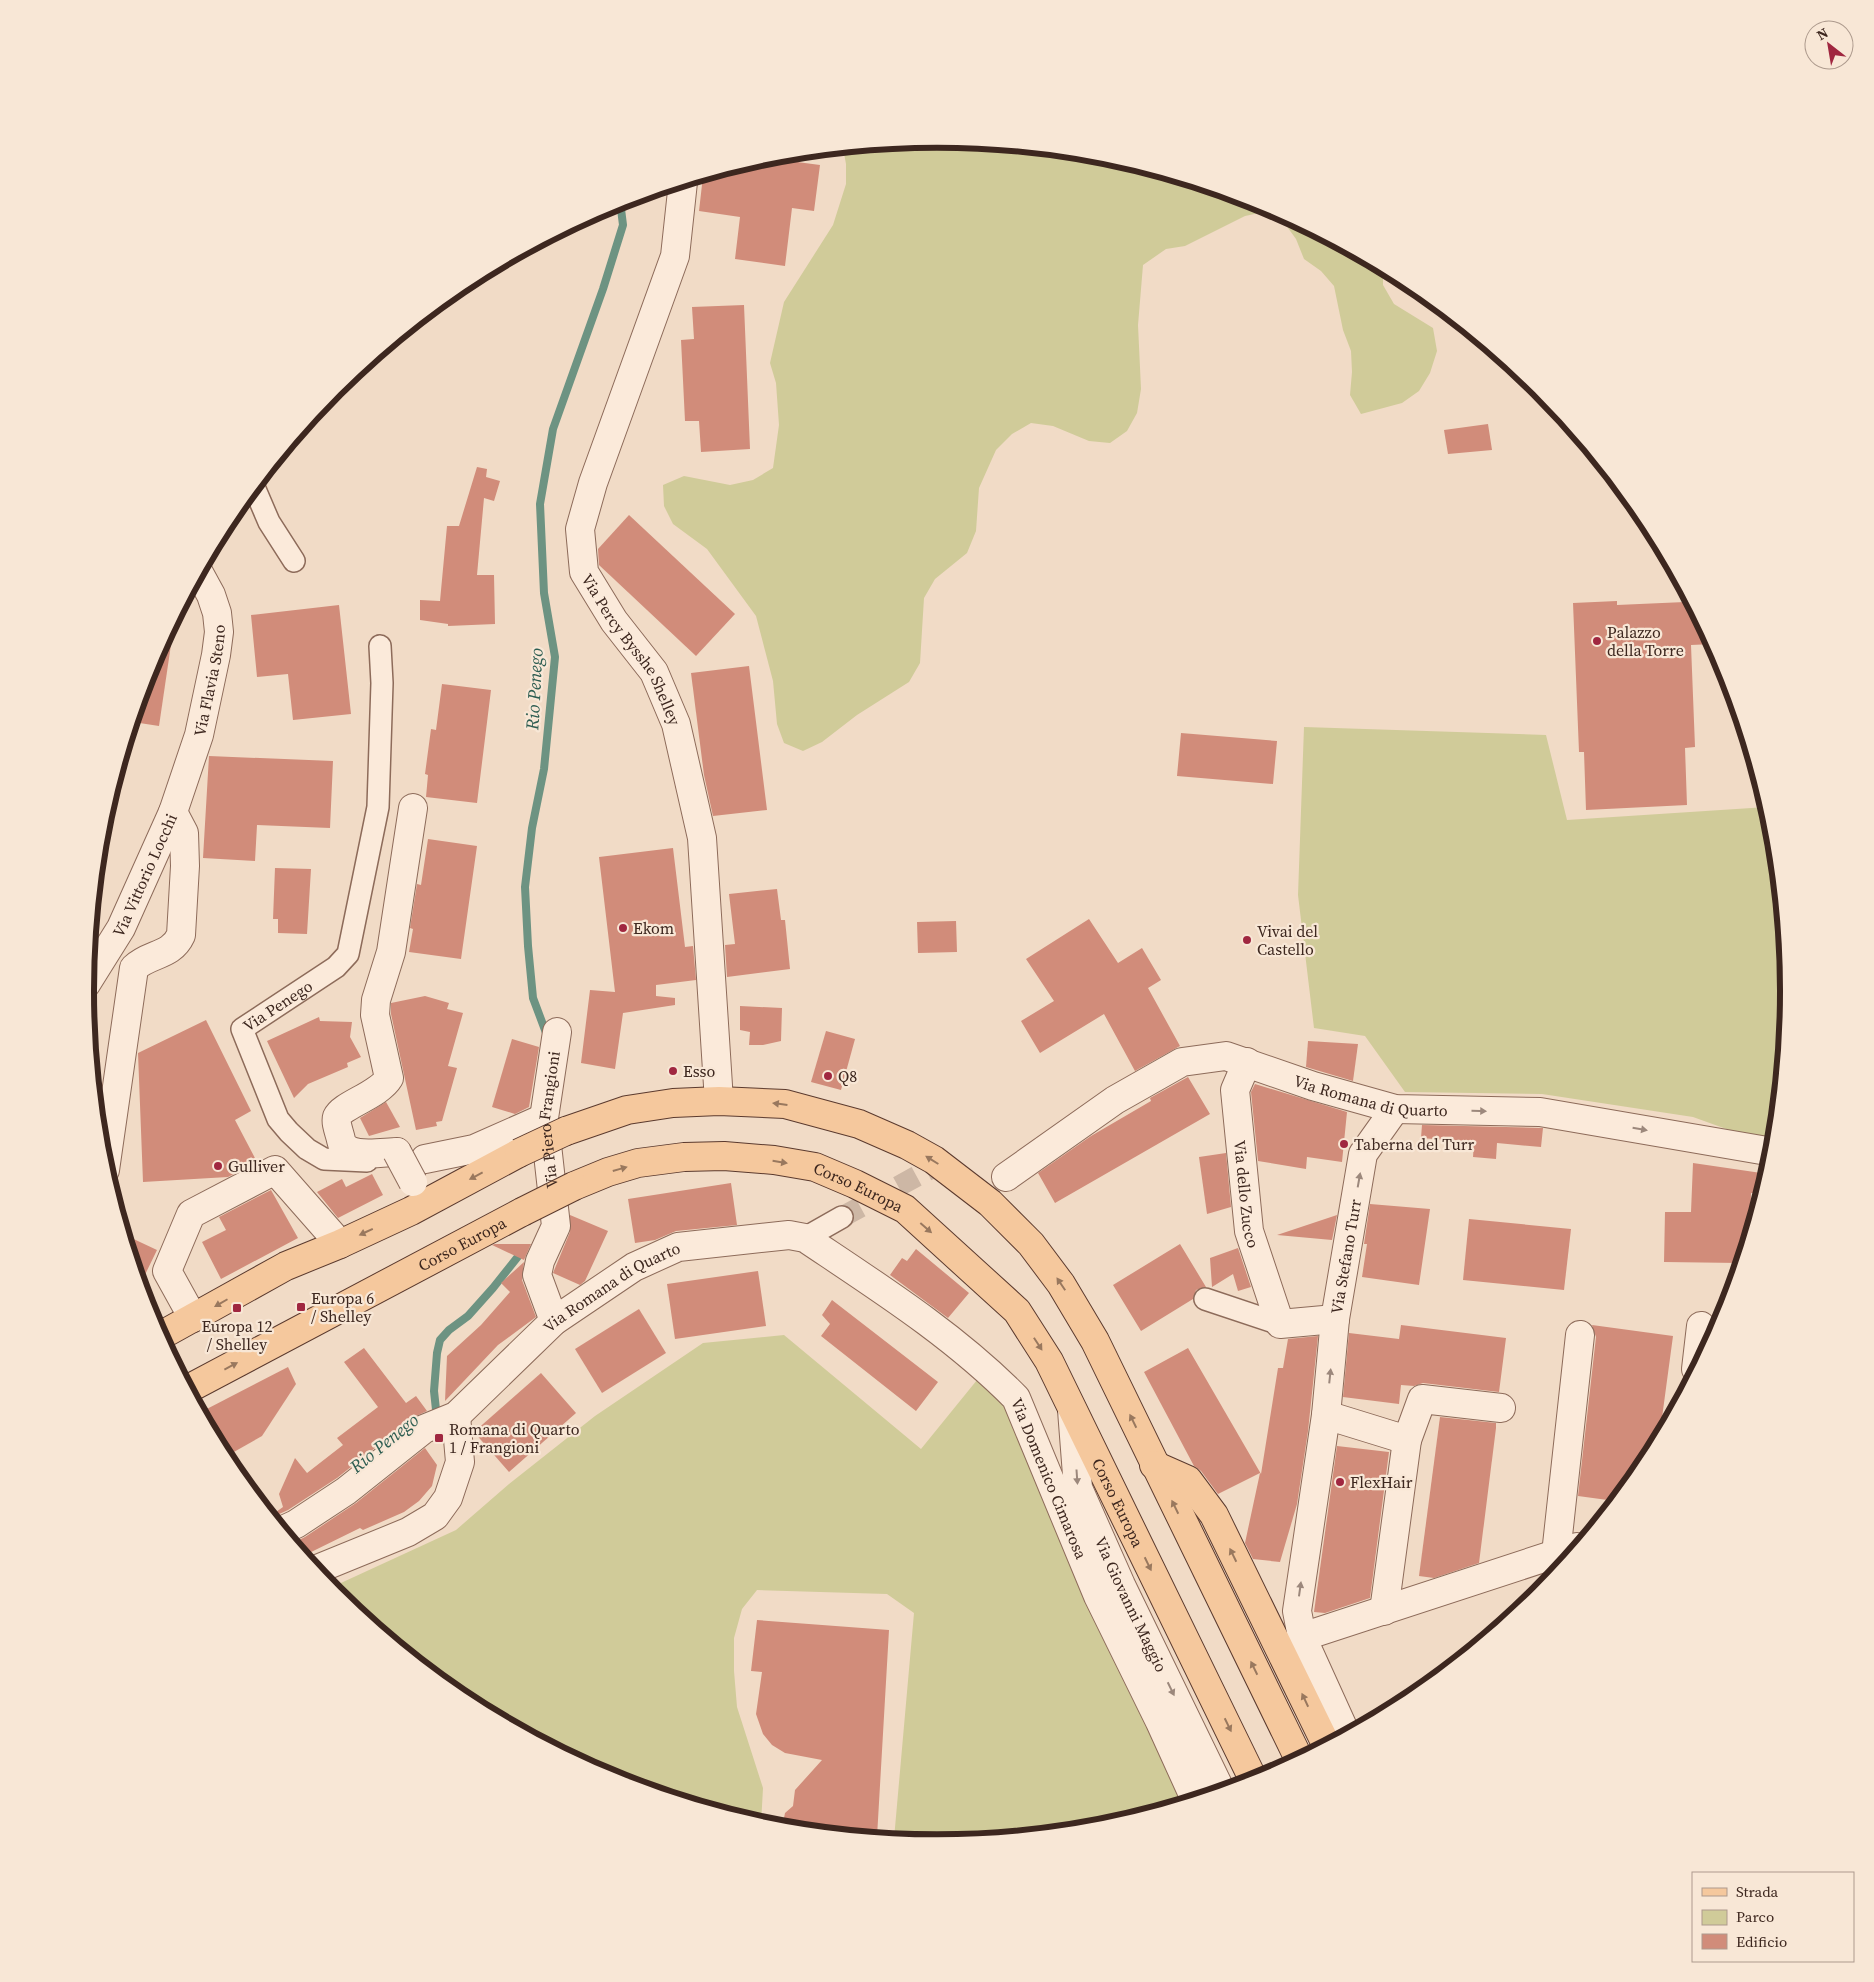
<svg xmlns="http://www.w3.org/2000/svg" width="1874" height="1982" viewBox="0 0 1874 1982" font-family="'Source Serif 4',serif">
<style>
.green{fill:#d0cb99}
.lines{fill:none;stroke-linecap:round;stroke-linejoin:round}
.stream{stroke:#6d9382;stroke-width:8}
.building{fill:#d18c7a}
.pedestrian-tunnel{stroke:#cdb7a5;stroke-width:21;stroke-dasharray:21 11;stroke-linecap:butt}
.pedestrian-casing{stroke:#8d6b5a;stroke-width:24}
.minor-casing{stroke:#8d6b5a;stroke-width:30}
.tertiary-casing{stroke:#8d6b5a;stroke-width:30}
.primary-casing{stroke:#5b3a2e;stroke-width:30}
.pedestrian{stroke:#fbeada;stroke-width:21}
.minor{stroke:#fbeada;stroke-width:28}
.tertiary{stroke:#fbeada;stroke-width:28}
.primary{stroke:#f5c89d;stroke-width:28}
.minor-bridge-casing{stroke:#8d6b5a;stroke-width:30;stroke-linecap:butt}
.primary-bridge-casing{stroke:#5b3a2e;stroke-width:30;stroke-linecap:butt}
.minor-bridge{stroke:#fbeada;stroke-width:28}
.primary-bridge{stroke:#f5c89d;stroke-width:28}
.oneway{fill:#99785e}
.oneway2{fill:#9c887c}
.poi-dot{fill:#a02740;stroke:#f8e7d6;stroke-width:2}
.labels{text-anchor:middle;dominant-baseline:central;stroke-width:4.5;stroke-linejoin:round;paint-order:stroke}
.poi-label{font-size:16px;fill:#3d271f;stroke:#f8e7d6;text-anchor:start}
.street-label{font-size:16px;fill:#3d271f;stroke:#f8e7d6}
.water-label{font-size:18px;font-style:italic;fill:#2d5d51;stroke:#f8e7d6}
.rim{fill:none;stroke:#3d271f;stroke-width:6}
</style>
<rect width="100%" height="100%" fill="#f1dbc6"/>
<g class="green">
<path d="M 937,139 L 1104,155 L 1263,204 L 1383,268 L 1383,285 L 1394,304 L 1433,328 L 1437,351 L 1430,373 L 1419,391 L 1402,403 L 1361,414 L 1350,395 L 1352,372 L 1351,351 L 1343,330 L 1334,286 L 1321,271 L 1304,259 L 1296,239 L 1283,221 L 1264,212 L 1245,216 L 1185,246 L 1166,249 L 1143,265 L 1138,325 L 1141,389 L 1137,413 L 1127,431 L 1110,443 L 1089,441 L 1053,426 L 1031,423 L 1012,434 L 996,450 L 979,488 L 976,531 L 967,553 L 935,579 L 924,598 L 920,663 L 909,682 L 857,715 L 822,742 L 803,751 L 784,743 L 777,724 L 773,681 L 756,616 L 707,549 L 673,524 L 664,506 L 663,485 L 684,476 L 730,485 L 753,480 L 773,468 L 779,425 L 776,383 L 770,363 L 784,302 L 833,225 L 846,184 L 846,164 L 843,148 Z"/>
<path d="M 1304,727 L 1546,735 L 1567,820 L 1767,807 L 1770,818 L 1776,858 L 1789,991 L 1774,1138 L 1757,1140 L 1693,1117 L 1542,1094 L 1405,1092 L 1365,1036 L 1314,1028 L 1298,895 Z"/>
<path d="M 784,1335 L 921,1449 L 977,1380 L 995,1392 L 1012,1420 L 1185,1802 L 1103,1827 L 937,1843 L 894,1839 L 914,1613 L 887,1594 L 757,1590 L 742,1609 L 734,1638 L 734,1671 L 737,1707 L 763,1788 L 761,1824 L 611,1778 L 463,1699 L 330,1588 L 456,1530 L 509,1484 L 595,1416 L 703,1343 Z"/>
</g>
<g class="lines">
<g class="stream">
<path d="M 548,1038 L 533,998 L 528,946 L 525,887 L 532,828 L 544,769 L 555,657 L 544,593 L 540,504 L 553,429 L 603,289 L 623,225 L 620,201"/>
<path d="M 437,1419 L 434,1391 L 437,1353 L 440,1340 L 449,1330 L 468,1316 L 493,1288 L 520,1254"/>
</g>
</g>
<g class="building">
<path d="M 783,154 L 782,160 L 820,165 L 814,211 L 792,208 L 785,266 L 735,259 L 740,217 L 699,211 L 703,176 L 771,155 Z"/>
<path d="M 744,305 L 750,449 L 701,452 L 699,421 L 685,421 L 681,340 L 694,339 L 692,307 Z"/>
<path d="M 1488,424 L 1492,450 L 1448,454 L 1444,430 Z"/>
<path d="M 477,467 L 487,469 L 486,477 L 500,481 L 494,501 L 484,498 L 477,575 L 494,575 L 495,624 L 448,626 L 448,624 L 420,620 L 420,600 L 440,601 L 447,526 L 459,526 Z"/>
<path d="M 629,515 L 735,614 L 696,656 L 599,565 L 598,549 Z"/>
<path d="M 1617,601 L 1617,605 L 1685,602 L 1691,603 L 1713,644 L 1691,645 L 1695,747 L 1685,748 L 1687,805 L 1586,810 L 1584,752 L 1579,752 L 1573,603 Z"/>
<path d="M 339,605 L 351,714 L 293,720 L 288,674 L 257,677 L 251,615 Z"/>
<path d="M 168,630 L 173,631 L 159,726 L 133,722 L 150,665 Z"/>
<path d="M 749,666 L 767,810 L 713,816 L 704,775 L 691,673 Z"/>
<path d="M 442,684 L 491,690 L 477,803 L 426,797 L 428,775 L 425,774 L 431,729 L 436,730 Z"/>
<path d="M 1181,733 L 1277,741 L 1273,784 L 1177,776 Z"/>
<path d="M 209,756 L 333,761 L 330,828 L 257,825 L 255,861 L 203,858 Z"/>
<path d="M 428,839 L 477,846 L 461,959 L 409,952 L 413,929 L 410,928 L 417,884 L 421,885 Z"/>
<path d="M 673,848 L 685,947 L 693,946 L 696,980 L 656,985 L 656,996 L 675,998 L 675,1005 L 623,1013 L 615,1069 L 581,1063 L 590,990 L 615,992 L 599,857 Z"/>
<path d="M 275,868 L 311,869 L 307,934 L 278,933 L 278,919 L 273,919 Z"/>
<path d="M 777,889 L 781,920 L 785,920 L 790,969 L 727,977 L 725,945 L 735,944 L 729,894 Z"/>
<path d="M 1089,919 L 1118,963 L 1142,948 L 1161,980 L 1148,988 L 1180,1046 L 1135,1071 L 1104,1014 L 1040,1053 L 1021,1021 L 1054,1001 L 1026,959 Z"/>
<path d="M 956,921 L 957,952 L 918,953 L 917,922 Z"/>
<path d="M 425,996 L 449,1003 L 447,1009 L 463,1013 L 448,1066 L 457,1068 L 442,1121 L 436,1122 L 437,1126 L 416,1130 L 391,1014 L 391,1003 Z"/>
<path d="M 740,1006 L 782,1008 L 781,1041 L 763,1045 L 749,1045 L 750,1032 L 740,1030 Z"/>
<path d="M 319,1017 L 320,1021 L 352,1022 L 350,1037 L 361,1057 L 347,1063 L 348,1067 L 308,1084 L 294,1098 L 267,1041 Z"/>
<path d="M 206,1020 L 251,1111 L 235,1120 L 257,1162 L 228,1177 L 143,1182 L 138,1053 Z"/>
<path d="M 826,1031 L 855,1039 L 841,1090 L 811,1082 Z"/>
<path d="M 512,1039 L 539,1047 L 529,1107 L 515,1114 L 492,1107 Z"/>
<path d="M 1308,1041 L 1358,1044 L 1353,1081 L 1306,1067 Z"/>
<path d="M 1188,1077 L 1210,1114 L 1055,1203 L 1038,1173 L 1091,1136 L 1151,1101 L 1150,1098 Z"/>
<path d="M 1255,1084 L 1347,1112 L 1342,1162 L 1307,1157 L 1306,1169 L 1258,1161 L 1251,1092 Z"/>
<path d="M 386,1102 L 400,1127 L 369,1136 L 360,1118 Z"/>
<path d="M 1422,1125 L 1543,1128 L 1541,1147 L 1497,1143 L 1496,1159 L 1473,1157 L 1474,1142 L 1421,1138 Z"/>
<path d="M 1226,1153 L 1231,1207 L 1207,1214 L 1199,1157 Z"/>
<path d="M 1693,1163 L 1768,1174 L 1761,1194 L 1751,1193 L 1750,1233 L 1740,1263 L 1664,1262 L 1665,1212 L 1691,1212 Z"/>
<path d="M 372,1174 L 383,1195 L 338,1218 L 317,1192 L 342,1179 L 346,1187 Z"/>
<path d="M 731,1183 L 737,1225 L 676,1231 L 655,1240 L 635,1243 L 628,1199 Z"/>
<path d="M 271,1190 L 298,1238 L 221,1279 L 202,1242 L 226,1230 L 219,1217 Z"/>
<path d="M 1370,1204 L 1430,1209 L 1419,1285 L 1362,1277 L 1367,1244 L 1364,1244 Z"/>
<path d="M 570,1215 L 608,1231 L 585,1281 L 580,1285 L 553,1273 L 570,1232 Z"/>
<path d="M 1337,1215 L 1332,1240 L 1277,1235 Z"/>
<path d="M 1469,1219 L 1571,1229 L 1564,1290 L 1463,1280 Z"/>
<path d="M 125,1235 L 157,1250 L 140,1285 L 137,1274 Z"/>
<path d="M 495,1244 L 531,1244 L 524,1260 L 492,1245 Z"/>
<path d="M 1180,1244 L 1206,1287 L 1196,1290 L 1193,1299 L 1141,1331 L 1113,1285 Z"/>
<path d="M 1238,1248 L 1251,1287 L 1238,1291 L 1233,1274 L 1212,1287 L 1210,1258 Z"/>
<path d="M 916,1249 L 969,1293 L 948,1318 L 890,1275 L 902,1258 L 907,1261 Z"/>
<path d="M 524,1262 L 522,1280 L 536,1317 L 498,1345 L 445,1401 L 447,1356 L 481,1325 L 510,1292 L 501,1283 Z"/>
<path d="M 758,1271 L 766,1326 L 675,1339 L 667,1284 Z"/>
<path d="M 832,1300 L 938,1382 L 916,1411 L 821,1336 L 830,1324 L 822,1315 Z"/>
<path d="M 639,1309 L 666,1353 L 602,1393 L 575,1349 Z"/>
<path d="M 1401,1325 L 1506,1338 L 1499,1392 L 1423,1383 L 1414,1386 L 1401,1385 L 1399,1404 L 1343,1397 L 1349,1333 L 1399,1339 Z"/>
<path d="M 1592,1325 L 1673,1336 L 1659,1440 L 1645,1465 L 1615,1501 L 1578,1496 L 1596,1337 Z"/>
<path d="M 1318,1336 L 1308,1431 L 1297,1504 L 1280,1562 L 1253,1559 L 1245,1543 L 1260,1473 L 1218,1494 L 1201,1471 L 1194,1466 L 1144,1372 L 1188,1348 L 1261,1474 L 1278,1368 L 1283,1368 L 1288,1339 Z"/>
<path d="M 364,1348 L 406,1403 L 416,1396 L 427,1411 L 414,1417 L 337,1478 L 288,1510 L 277,1515 L 276,1512 L 283,1507 L 279,1494 L 295,1458 L 307,1473 L 343,1445 L 337,1438 L 378,1407 L 344,1362 Z"/>
<path d="M 288,1367 L 296,1384 L 262,1436 L 225,1457 L 201,1412 Z"/>
<path d="M 541,1373 L 576,1413 L 509,1472 L 474,1432 Z"/>
<path d="M 1440,1417 L 1496,1423 L 1496,1428 L 1479,1563 L 1434,1578 L 1419,1576 Z"/>
<path d="M 1337,1446 L 1389,1452 L 1370,1598 L 1325,1613 L 1314,1612 Z"/>
<path d="M 425,1448 L 437,1465 L 432,1486 L 419,1501 L 404,1512 L 363,1530 L 360,1528 L 303,1556 L 293,1543 L 305,1537 L 356,1503 Z"/>
<path d="M 757,1620 L 889,1630 L 877,1837 L 786,1828 L 784,1818 L 785,1813 L 793,1806 L 795,1790 L 822,1760 L 785,1753 L 772,1745 L 763,1734 L 756,1714 L 762,1672 L 751,1671 Z"/>
</g>
<g class="lines">
<path class="pedestrian-tunnel" d="M 842,1217 L 952,1157"/>
<g class="pedestrian-casing">
<g id="pedestrian">
<path d="M 254,487 L 269,522 L 294,561"/>
<path id="s1" d="M 367,1161 L 324,1159 L 307,1149 L 289,1132 L 278,1119 L 242,1029 L 336,967 L 348,954 L 378,807 L 382,683 L 380,646"/>
<path d="M 805,1238 L 842,1217"/>
<path d="M 1205,1299 L 1280,1324"/>
</g>
</g>
<g class="minor-casing">
<g id="minor">
<path id="s2" d="M 683,182 L 675,256 L 593,483 L 580,529 L 584,572 L 614,621 L 654,672 L 676,724 L 702,838 L 719,1101"/>
<path id="s3" d="M 86,984 L 121,928 L 173,812 L 199,735 L 216,655 L 219,632 L 217,613 L 211,595 L 199,573"/>
<path id="s4" d="M 1247,1062 L 1235,1090 L 1249,1231 L 1280,1324 L 1335,1319"/>
<path d="M 397,1152 C 382,1152 345,1160 341,1140 C 340,1134 335,1123 337,1117 C 342,1105 379,1095 389,1078 L 375,1015 L 376,1000 L 391,952 L 413,808"/>
<path d="M 425,1159 L 474,1149 L 544,1118"/>
<path d="M 105,1170 L 134,968 C 149,953 171,957 181,935 L 185,866 L 184,833 L 173,812"/>
<path id="s5" d="M 1006,1177 L 1115,1100 L 1182,1062 L 1226,1056 L 1313,1086 L 1395,1109 L 1540,1112 L 1773,1152"/>
<path d="M 193,1318 L 167,1271 L 191,1214 L 275,1170 L 340,1244"/>
<path id="s6" d="M 554,1321 L 537,1275 L 540,1261 L 556,1226 L 544,1118 L 557,1032"/>
<path d="M 1696,1369 L 1701,1326"/>
<path d="M 1326,1415 L 1407,1440 L 1422,1399 L 1501,1408"/>
<path id="s7" d="M 283,1530 L 296,1524 L 346,1491 L 424,1429 L 456,1416 L 554,1321 L 634,1267 L 678,1247 L 789,1235 L 805,1238 C 878,1287 954,1335 1016,1398 L 1098,1596 L 1160,1722 L 1195,1799"/>
<path d="M 1556,1554 L 1580,1335"/>
<path d="M 315,1570 L 408,1532 L 435,1516 L 448,1498 L 460,1462 L 456,1416"/>
<path d="M 1384,1611 L 1407,1440"/>
<path d="M 1302,1637 L 1577,1547"/>
<path id="s8" d="M 1346,1734 L 1302,1637 L 1297,1611 L 1326,1415 L 1335,1319 L 1363,1154 L 1395,1109"/>
</g>
</g>
<g class="tertiary-casing">
<g id="tertiary">
<path id="s9" d="M 1072,1410 L 1078,1488 L 1121,1585 L 1221,1791"/>
</g>
</g>
<g class="primary-casing">
<g id="primary">
<path d="M 566,1131 L 627,1110 L 673,1103 L 719,1101 L 785,1104 L 859,1124 L 907,1145 L 934,1160 L 990,1203 L 1031,1244 L 1061,1284 L 1095,1341 L 1299,1759"/>
<path id="s10" d="M 574,1186 L 608,1172 L 638,1163 L 684,1157 L 724,1156 L 774,1160 L 815,1167 L 855,1184 L 905,1209 L 1017,1311 L 1049,1361 L 1254,1781"/>
<path d="M 160,1336 L 286,1266 L 340,1244 L 411,1211 L 519,1153"/>
<path id="s11" d="M 188,1389 L 522,1212"/>
<path d="M 1154,1465 L 1188,1480 L 1214,1515 L 1326,1744"/>
</g>
</g>
<use href="#pedestrian" class="pedestrian"/>
<use href="#minor" class="minor"/>
<use href="#tertiary" class="tertiary"/>
<use href="#primary" class="primary"/>
<g class="minor-bridge-casing">
<path id="minor-bridge" d="M 397,1152 L 413,1182"/>
</g>
<g class="primary-bridge-casing">
<g id="primary-bridge">
<path d="M 519,1153 L 566,1131"/>
<path d="M 522,1212 L 574,1186"/>
</g>
</g>
<use href="#minor-bridge" class="minor-bridge"/>
<use href="#primary-bridge" class="primary-bridge"/>
</g>
<defs><path id="oneway-solid" d="M-6-.8H1V-3.2L6.5 0L1 3.2V.8H-6Z" transform="scale(1.25)"/></defs>
<g class="oneway">
<use href="#oneway-solid" transform="translate(780 1104) rotate(-173)"/>
<use href="#oneway-solid" transform="translate(932 1160) rotate(-148)"/>
<use href="#oneway-solid" transform="translate(780 1162) rotate(9)"/>
<use href="#oneway-solid" transform="translate(620 1169) rotate(-16)"/>
<use href="#oneway-solid" transform="translate(476 1176) rotate(152)"/>
<use href="#oneway-solid" transform="translate(926 1228) rotate(41)"/>
<use href="#oneway-solid" transform="translate(366 1232) rotate(155)"/>
<use href="#oneway-solid" transform="translate(1061 1284) rotate(-124)"/>
<use href="#oneway-solid" transform="translate(221 1303) rotate(150)"/>
<use href="#oneway-solid" transform="translate(1038 1344) rotate(57)"/>
<use href="#oneway-solid" transform="translate(231 1366) rotate(-28)"/>
<use href="#oneway-solid" transform="translate(1133 1421) rotate(-116)"/>
<use href="#oneway-solid" transform="translate(1175 1507) rotate(-116)"/>
<use href="#oneway-solid" transform="translate(1233 1555) rotate(-116)"/>
<use href="#oneway-solid" transform="translate(1148 1564) rotate(64)"/>
<use href="#oneway-solid" transform="translate(1254 1668) rotate(-116)"/>
<use href="#oneway-solid" transform="translate(1305 1700) rotate(-115)"/>
<use href="#oneway-solid" transform="translate(1228 1725) rotate(64)"/>
</g>
<g class="oneway2">
<use href="#oneway-solid" transform="translate(1479 1111) rotate(1)"/>
<use href="#oneway-solid" transform="translate(1640 1129) rotate(10)"/>
<use href="#oneway-solid" transform="translate(1359 1180) rotate(-80)"/>
<use href="#oneway-solid" transform="translate(1330 1376) rotate(-84)"/>
<use href="#oneway-solid" transform="translate(1077 1477) rotate(86)"/>
<use href="#oneway-solid" transform="translate(1300 1589) rotate(-82)"/>
<use href="#oneway-solid" transform="translate(1171 1689) rotate(64)"/>
</g>
<g class="poi-dot">
<circle cx="1597" cy="641" r="5"/>
<circle cx="623" cy="928" r="5"/>
<circle cx="1247" cy="940" r="5"/>
<circle cx="673" cy="1071" r="5"/>
<circle cx="828" cy="1076" r="5"/>
<circle cx="1344" cy="1144" r="5"/>
<circle cx="218" cy="1166" r="5"/>
<rect x="296" y="1302" width="10" height="10" rx="2.5"/>
<rect x="232" y="1303" width="10" height="10" rx="2.5"/>
<rect x="434" y="1433" width="10" height="10" rx="2.5"/>
<circle cx="1340" cy="1482" r="5"/>
</g>
<g class="labels">
<g class="poi-label">
<text x="1607" y="632">Palazzo<tspan x="1607" dy="18">della Torre</tspan></text>
<text x="633" y="928">Ekom</text>
<text x="1257" y="931">Vivai del<tspan x="1257" dy="18">Castello</tspan></text>
<text x="683" y="1071">Esso</text>
<text x="838" y="1076">Q8</text>
<text x="1354" y="1144">Taberna del Turr</text>
<text x="228" y="1166">Gulliver</text>
<text x="311" y="1298">Europa 6<tspan x="311" dy="18">/ Shelley</tspan></text>
<text x="237" y="1326" text-anchor="middle">Europa 12<tspan x="237" dy="18">/ Shelley</tspan></text>
<text x="449" y="1429">Romana di Quarto<tspan x="449" dy="18">1 / Frangioni</tspan></text>
<text x="1350" y="1482">FlexHair</text>
</g>
<g class="street-label">
<text stroke="none"><textPath href="#s2" startOffset="498">Via Percy Bysshe Shelley</textPath></text>
<text stroke="none"><textPath href="#s3" startOffset="330">Via Flavia Steno</textPath></text>
<text stroke="none"><textPath href="#s3" startOffset="124">Via Vittorio Locchi</textPath></text>
<text stroke="none"><textPath href="#s1" startOffset="244">Via Penego</textPath></text>
<text stroke="none"><textPath href="#s5" startOffset="406">Via Romana di Quarto</textPath></text>
<text stroke="none"><textPath href="#s6" startOffset="209">Via Piero Frangioni</textPath></text>
<text stroke="none"><textPath href="#s10" startOffset="294">Corso Europa</textPath></text>
<text stroke="none"><textPath href="#s4" startOffset="135">Via dello Zucco</textPath></text>
<text stroke="none"><textPath href="#s11" startOffset="310">Corso Europa</textPath></text>
<text stroke="none"><textPath href="#s8" startOffset="491">Via Stefano Turr</textPath></text>
<text stroke="none"><textPath href="#s7" startOffset="412">Via Romana di Quarto</textPath></text>
<text stroke="none"><textPath href="#s7" startOffset="970">Via Domenico Cimarosa</textPath></text>
<text stroke="none"><textPath href="#s10" startOffset="714">Corso Europa</textPath></text>
<text stroke="none"><textPath href="#s9" startOffset="206">Via Giovanni Maggio</textPath></text>
</g>
<g class="water-label">
<text transform="translate(534 689) rotate(-87)">Rio Penego</text>
<text transform="translate(384 1443) rotate(-39)">Rio Penego</text>
</g>
</g>
<path d="M0 0H1874V1982H0ZM94 991a843 843 0 1 1 1686 0a843 843 0 1 1-1686 0Z" fill="#f8e7d6" fill-rule="evenodd"/>
<path class="rim" d="M94 991a843 843 0 1 1 1686 0a843 843 0 1 1-1686 0Z"/>
<rect x="1692" y="1872" width="162" height="90" fill="#f8e7d6" stroke="#ad9a8d"/>
<rect x="1702" y="1888" width="25" height="8" fill="#f5c89d" stroke="#ad9a8d"/>
<text x="1736" y="1897" font-size="15" fill="#3d271f">Strada</text>
<rect x="1702" y="1910" width="25" height="15" fill="#d0cb99" stroke="#ad9a8d"/>
<text x="1736" y="1922" font-size="15" fill="#3d271f">Parco</text>
<rect x="1702" y="1934" width="25" height="15" fill="#d18c7a" stroke="#ad9a8d"/>
<text x="1736" y="1947" font-size="15" fill="#3d271f">Edificio</text>
<g transform="translate(1829 45) rotate(329)"><circle r="24" fill="#f8e7d6" stroke="#ad9a8d"/>
<path d="M0-4L9 19L0 12L-9 19Z" fill="#a02740"/>
<text y="-8" font-size="14" font-weight="bold" text-anchor="middle" fill="#3d271f">N</text>
</g>
</svg>
